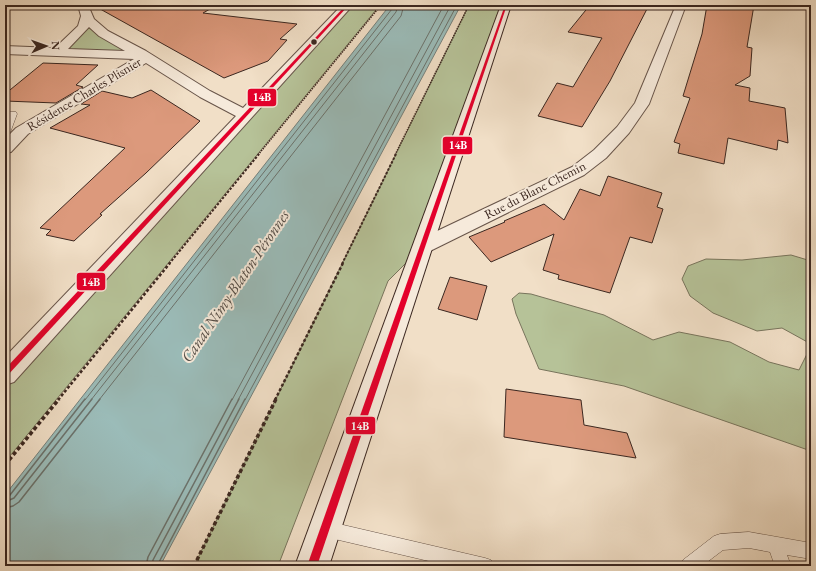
<svg xmlns="http://www.w3.org/2000/svg" width="816" height="571" viewBox="0 0 816 571" font-family="'EB Garamond',serif">
<style>
.green{fill:#b6c298;stroke:#78745c}
.water{fill:#9bbcb9;stroke:#75807c}
.lines{fill:none;stroke-linecap:round;stroke-linejoin:round}
.shore-far1{stroke:#6b726c;stroke-width:1}
.shore{stroke:#6b726c;stroke-width:1.5}
.building{fill:#dc997c;stroke:#3b2720}
.lane-casing{stroke:#68554a;stroke-width:1}
.street-casing{stroke:#68554a;stroke-width:2}
.secondary-casing{stroke:#3b2720;stroke-width:2}
.path-far3{stroke:#3b2720;stroke-width:1.5;stroke-dasharray:1.5 1;stroke-linecap:butt}
.path-far2{stroke:#3b2720;stroke-width:2;stroke-dasharray:2.5 1.5;stroke-linecap:butt}
.path-far1{stroke:#3b2720;stroke-width:2.5;stroke-dasharray:3 2;stroke-linecap:butt}
.path{stroke:#3b2720;stroke-width:3.5;stroke-dasharray:4 2.5;stroke-linecap:butt}
.lane{fill:#f6eadb;fill-rule:evenodd}
.street{fill:#f6eadb;fill-rule:evenodd}
.secondary{fill:#f6eadb;fill-rule:evenodd}
.bus-1-casing{stroke:#f6eadb;stroke-width:3}
.bus-1{fill:#e4002b;fill-rule:evenodd}
.bus-dot{fill:#3b2720;stroke:#f6eadb;stroke-width:1.5}
.labels{text-anchor:middle;dominant-baseline:central;stroke-width:4;stroke-linejoin:round;paint-order:stroke}
.far-street-label{font-size:13px;fill:#3b2720;stroke:#f6eadb}
.water-label{font-size:16px;font-style:italic;fill:#534c46;stroke:#f6eadb}
.line-badge{stroke:#f6eadb;stroke-width:1.5}
.badge-label{font-size:11px;text-anchor:middle;font-weight:bold;fill:#fff}
</style>
<rect width="100%" height="100%" fill="#f1dfc7"/>
<filter id="stains"><feTurbulence type="fractalNoise" baseFrequency=".005" numOctaves="4"/><feColorMatrix values="0 0 0 0 .2 0 0 0 0 .09 0 0 0 0 .02 0 0 0 .5 -.17"/></filter>
<radialGradient id="worn" r=".72"><stop offset=".6" stop-color="#630" stop-opacity="0"/><stop offset="1" stop-color="#630" stop-opacity=".3"/></radialGradient>
<g class="green">
<path d="M 348,5 L 380,5 L 5,462 L 5,374 Z"/>
<path d="M 469,5 L 506,5 L 423,246 L 388,281 L 278,566 L 194,566 Z"/>
<path d="M 95,27 L 134,50 L 126,54 L 58,52 L 80,30 Z"/>
<path d="M 791,255 L 811,261 L 811,344 L 782,328 L 757,331 L 713,313 L 690,296 L 682,279 L 688,266 L 706,259 L 742,260 Z"/>
<path d="M 519,293 L 531,294 L 604,315 L 653,340 L 679,332 L 730,342 L 769,362 L 799,370 L 811,346 L 811,451 L 624,386 L 539,369 L 516,314 L 512,299 Z"/>
</g>
<path class="water" d="M 390,5 L 461,5 L 160,566 L 5,566 L 5,495 Z"/>
<g class="lines">
<g class="shore-far1">
<path d="M 85,400 L 392,9 L 393,5"/>
<path d="M 91,400 L 396,12 L 398,5"/>
<path d="M 99,400 L 401,16 L 404,5"/>
<path d="M 232,400 L 444,5"/>
<path d="M 238,400 L 451,5"/>
<path d="M 245,400 L 457,5"/>
</g>
<g class="shore">
<path d="M 5,497 L 10,495 L 85,399"/>
<path d="M 5,502 L 14,498 L 92,399"/>
<path d="M 5,508 L 13,506 L 19,502 L 100,399"/>
<path d="M 146,566 L 148,557 L 232,399"/>
<path d="M 152,566 L 153,560 L 239,399"/>
<path d="M 157,566 L 245,399"/>
</g>
</g>
<g class="building">
<path d="M 93,5 L 147,5 L 149,6 L 155,5 L 217,5 L 203,13 L 297,24 L 280,39 L 287,40 L 268,61 L 224,78 Z"/>
<path d="M 590,5 L 649,5 L 610,81 L 582,127 L 538,116 L 557,83 L 573,87 L 602,38 L 568,32 Z"/>
<path d="M 707,5 L 754,5 L 747,47 L 752,48 L 750,76 L 735,85 L 750,88 L 749,101 L 785,108 L 788,143 L 778,140 L 777,150 L 728,138 L 724,164 L 678,153 L 680,144 L 674,142 L 690,98 L 683,96 L 702,34 Z"/>
<path d="M 43,63 L 98,65 L 76,85 L 83,87 L 56,103 L 5,101 L 5,94 Z"/>
<path d="M 151,90 L 200,121 L 146,173 L 100,214 L 102,215 L 74,241 L 46,235 L 51,230 L 40,228 L 125,148 L 50,128 L 90,105 L 81,104 L 102,91 L 132,98 Z"/>
<path d="M 608,176 L 662,193 L 657,207 L 663,209 L 652,243 L 630,237 L 610,293 L 558,279 L 559,275 L 543,270 L 554,234 L 491,262 L 469,237 L 505,222 L 504,221 L 544,204 L 564,220 L 580,189 L 600,196 Z"/>
<path d="M 450,277 L 487,286 L 477,320 L 438,309 Z"/>
<path d="M 506,389 L 581,400 L 584,425 L 627,433 L 636,458 L 504,437 Z"/>
</g>
<g class="lines">
<g class="lane-casing">
<g id="lane">
<path d="M 5,111 L 16,112 L 17,114 L 10,133 L 6,135 L 5,125 L 9,116 L 5,115 Z"/>
<path d="M 326,521 L 485,558 L 491,560 L 493,566 L 450,566 L 326,537 L 320,535 L 318,529 L 320,523 Z"/>
<path d="M 749,532 L 811,543 L 811,559 L 787,555 L 791,566 L 775,566 L 770,552 L 749,548 L 723,550 L 702,566 L 681,566 L 683,560 L 714,536 L 720,534 Z"/>
</g>
</g>
<g class="street-casing">
<g id="street">
<path d="M 78,5 L 88,5 L 94,19 L 108,31 L 146,51 L 210,91 L 243,108 L 342,5 L 353,5 L 14,382 L 5,385 L 5,357 L 236,116 L 200,97 L 146,63 L 28,134 L 11,152 L 5,153 L 5,139 L 16,128 L 134,59 L 5,54 L 5,46 L 55,48 L 78,26 L 81,16 ZM 89,27 L 99,36 L 125,51 L 68,49 Z"/>
<path d="M 676,5 L 686,5 L 649,104 L 629,133 L 606,158 L 584,175 L 430,251 L 423,253 L 416,251 L 413,246 L 416,241 L 572,167 L 594,150 L 617,127 L 635,103 Z"/>
</g>
</g>
<g class="secondary-casing">
<path id="secondary" d="M 501,5 L 511,5 L 329,566 L 295,566 Z"/>
</g>
<g class="path-far3">
<path d="M 258,155 L 381,5"/>
<path d="M 395,155 L 469,5"/>
</g>
<g class="path-far2">
<path d="M 169,264 L 259,154"/>
<path d="M 342,264 L 396,154"/>
</g>
<g class="path-far1">
<path d="M 58,400 L 170,263"/>
<path d="M 275,400 L 343,263"/>
</g>
<g class="path">
<path d="M 5,465 L 59,399"/>
<path d="M 194,566 L 276,399"/>
</g>
<use href="#lane" class="lane"/>
<use href="#street" class="street"/>
<use href="#secondary" class="secondary"/>
<g class="bus-1-casing">
<g id="bus-1">
<path d="M 346,5 L 349,5 L 7,376 L 5,377 L 5,369 Z"/>
<path d="M 505,5 L 507,5 L 317,566 L 307,566 Z"/>
</g>
</g>
<use href="#bus-1" class="bus-1"/>
</g>
<circle class="bus-dot" cx="314" cy="42" r="3.5"/>
<g class="labels">
<g class="far-street-label">
<text transform="translate(84 94) rotate(-31)">Résidence Charles Plisnier</text>
<text transform="translate(535 190) rotate(-27)">Rue du Blanc Chemin</text>
</g>
<g class="water-label">
<text transform="translate(235 286) rotate(-56)">Canal Nimy-Blaton-Péronnes</text>
</g>
</g>
<g class="line-badge">
<rect x="247" y="88" width="30" height="19" rx="4" fill="#e4002b"/>
<rect x="442" y="136" width="31" height="19" rx="4" fill="#e4002b"/>
<rect x="76" y="272" width="30" height="19" rx="4" fill="#e4002b"/>
<rect x="345" y="416" width="31" height="19" rx="4" fill="#e4002b"/>
</g>
<g class="badge-label">
<text x="262" y="101">14B</text>
<text x="458" y="149">14B</text>
<text x="91" y="286">14B</text>
<text x="360" y="430">14B</text>
</g>
<rect width="816" height="571" fill="none" stroke="#f1dfc7" stroke-width="20"/>
<rect x="6" y="6" width="804" height="559" fill="none" stroke="#3b2720" stroke-width="2"/>
<rect x="10" y="10" width="796" height="551" fill="none" stroke="#3b2720"/>
<g transform="translate(46 46) rotate(88)" stroke="#f6eadb" stroke-width="3" paint-order="stroke">
<path d="M0-3L7 15L0 10L-7 15Z" fill="#3b2720"/>
<text y="-6" font-size="11" font-weight="bold" text-anchor="middle" fill="#3b2720">N</text>
</g>
<rect width="100%" height="100%" filter="url(#stains)"/>
<rect width="100%" height="100%" fill="url(#worn)"/>
</svg>
